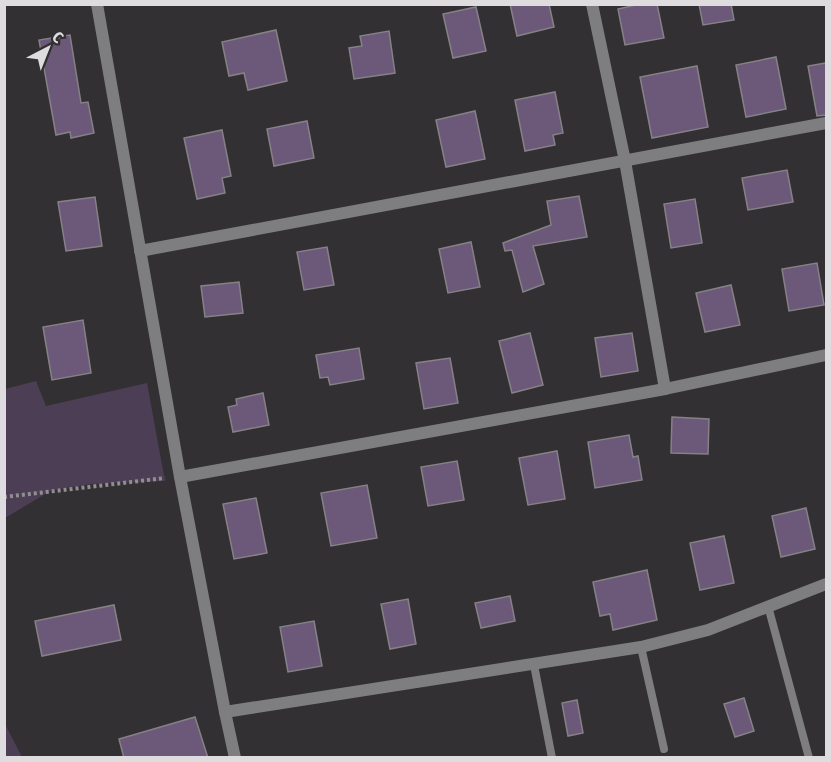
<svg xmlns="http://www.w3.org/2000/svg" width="831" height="762" viewBox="0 0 831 762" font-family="'Fira Sans Condensed',sans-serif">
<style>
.green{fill:#4c3e54}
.building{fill:#6c5878;stroke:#848286;stroke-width:1.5}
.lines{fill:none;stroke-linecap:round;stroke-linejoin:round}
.path{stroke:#908e91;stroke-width:4;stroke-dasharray:3 3;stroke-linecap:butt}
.service{stroke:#7e7d7f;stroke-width:8}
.minor{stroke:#7e7d7f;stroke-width:12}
</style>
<rect width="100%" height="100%" fill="#323033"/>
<g class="green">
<path d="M 36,381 L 46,406 L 147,383 L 165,481 L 91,484 L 52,490 L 5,518 L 5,389 Z"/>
<path d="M 4,724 L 5,724 L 22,757 L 5,757 Z"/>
</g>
<g class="building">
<path d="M 510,4 L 549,4 L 554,27 L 517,36 Z"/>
<path d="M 640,4 L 657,4 L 664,38 L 625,45 L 618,9 Z"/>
<path d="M 699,4 L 731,4 L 734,20 L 703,25 Z"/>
<path d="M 476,7 L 486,51 L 453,58 L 443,14 Z"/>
<path d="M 276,30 L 287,81 L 248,90 L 244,73 L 229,76 L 222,42 Z"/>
<path d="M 389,31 L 395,73 L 354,79 L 349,48 L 362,46 L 360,36 Z"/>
<path d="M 70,35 L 81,103 L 88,102 L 94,133 L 71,138 L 70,132 L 56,135 L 39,40 Z"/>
<path d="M 776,57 L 786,109 L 746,117 L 736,65 Z"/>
<path d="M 826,63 L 826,115 L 817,116 L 808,66 Z"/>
<path d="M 697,66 L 708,127 L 652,138 L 640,77 Z"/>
<path d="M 555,92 L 563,133 L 553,135 L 555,145 L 525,151 L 515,100 Z"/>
<path d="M 475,111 L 485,159 L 446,167 L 436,120 Z"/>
<path d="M 307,121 L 314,158 L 274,166 L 267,129 Z"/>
<path d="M 222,130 L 231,176 L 222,178 L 225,193 L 197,199 L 184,138 Z"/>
<path d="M 787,170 L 793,202 L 748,210 L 742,178 Z"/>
<path d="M 579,196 L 587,237 L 533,246 L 544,284 L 523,292 L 512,250 L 505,251 L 503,243 L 551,225 L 547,201 Z"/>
<path d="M 95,197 L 102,246 L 66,251 L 58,202 Z"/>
<path d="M 695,199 L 702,243 L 671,248 L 664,204 Z"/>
<path d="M 471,242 L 480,287 L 448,293 L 439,249 Z"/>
<path d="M 327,247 L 334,285 L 304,290 L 297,252 Z"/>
<path d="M 817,263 L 824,305 L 789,311 L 782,269 Z"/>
<path d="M 239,282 L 243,313 L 205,317 L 201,286 Z"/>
<path d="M 731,285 L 740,325 L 705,332 L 696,293 Z"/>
<path d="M 83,320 L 91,373 L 52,380 L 43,327 Z"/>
<path d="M 530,333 L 543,385 L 512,393 L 499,341 Z"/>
<path d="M 632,333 L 638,371 L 601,377 L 595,338 Z"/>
<path d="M 359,348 L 364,379 L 330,385 L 328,377 L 320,378 L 316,355 Z"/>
<path d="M 450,358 L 458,403 L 424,409 L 416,363 Z"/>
<path d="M 263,393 L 269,425 L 233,432 L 228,407 L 237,405 L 236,399 Z"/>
<path d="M 672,417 L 709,419 L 708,454 L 671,453 Z"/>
<path d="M 629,435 L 633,457 L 638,456 L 642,480 L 595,488 L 588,442 Z"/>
<path d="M 557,451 L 565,499 L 528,505 L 519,458 Z"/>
<path d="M 457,461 L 464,500 L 428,506 L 421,467 Z"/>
<path d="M 367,485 L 377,538 L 331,546 L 321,493 Z"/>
<path d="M 256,498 L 267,553 L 234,559 L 223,504 Z"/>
<path d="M 806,508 L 815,549 L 781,557 L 772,516 Z"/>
<path d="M 724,536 L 734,583 L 700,590 L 690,543 Z"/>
<path d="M 647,570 L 657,620 L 613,630 L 610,614 L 600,616 L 593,582 Z"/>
<path d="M 510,596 L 515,621 L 481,628 L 475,603 Z"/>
<path d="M 408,599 L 416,644 L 390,649 L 381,604 Z"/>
<path d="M 114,605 L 121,640 L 42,656 L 35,621 Z"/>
<path d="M 314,621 L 322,666 L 288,672 L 280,627 Z"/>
<path d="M 744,698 L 754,731 L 735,737 L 724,704 Z"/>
<path d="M 577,700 L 583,733 L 568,736 L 562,703 Z"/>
<path d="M 195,717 L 208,758 L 124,758 L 119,739 Z"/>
</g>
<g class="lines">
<path class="path" d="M 4,497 L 165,478"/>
<g class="service">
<path d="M 768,606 L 809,758"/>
<path d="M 641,647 L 664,749"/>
<path d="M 534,665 L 552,758"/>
</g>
<g class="minor">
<path d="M 97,4 L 180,477 L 225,712"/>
<path d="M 592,4 L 625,161 L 665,389"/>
<path d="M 140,251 L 826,123"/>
<path d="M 180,477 L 665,389 L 826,355"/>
<path d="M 235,758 L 225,712 L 641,647 L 708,630 L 826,584"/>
</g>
</g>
<rect width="831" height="762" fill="none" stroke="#dedcdf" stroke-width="12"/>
<g transform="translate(48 48) rotate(42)" stroke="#323033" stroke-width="4.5" paint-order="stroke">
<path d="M0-4.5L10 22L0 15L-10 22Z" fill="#dedcdf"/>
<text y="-9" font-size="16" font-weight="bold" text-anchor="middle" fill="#dedcdf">С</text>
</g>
</svg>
